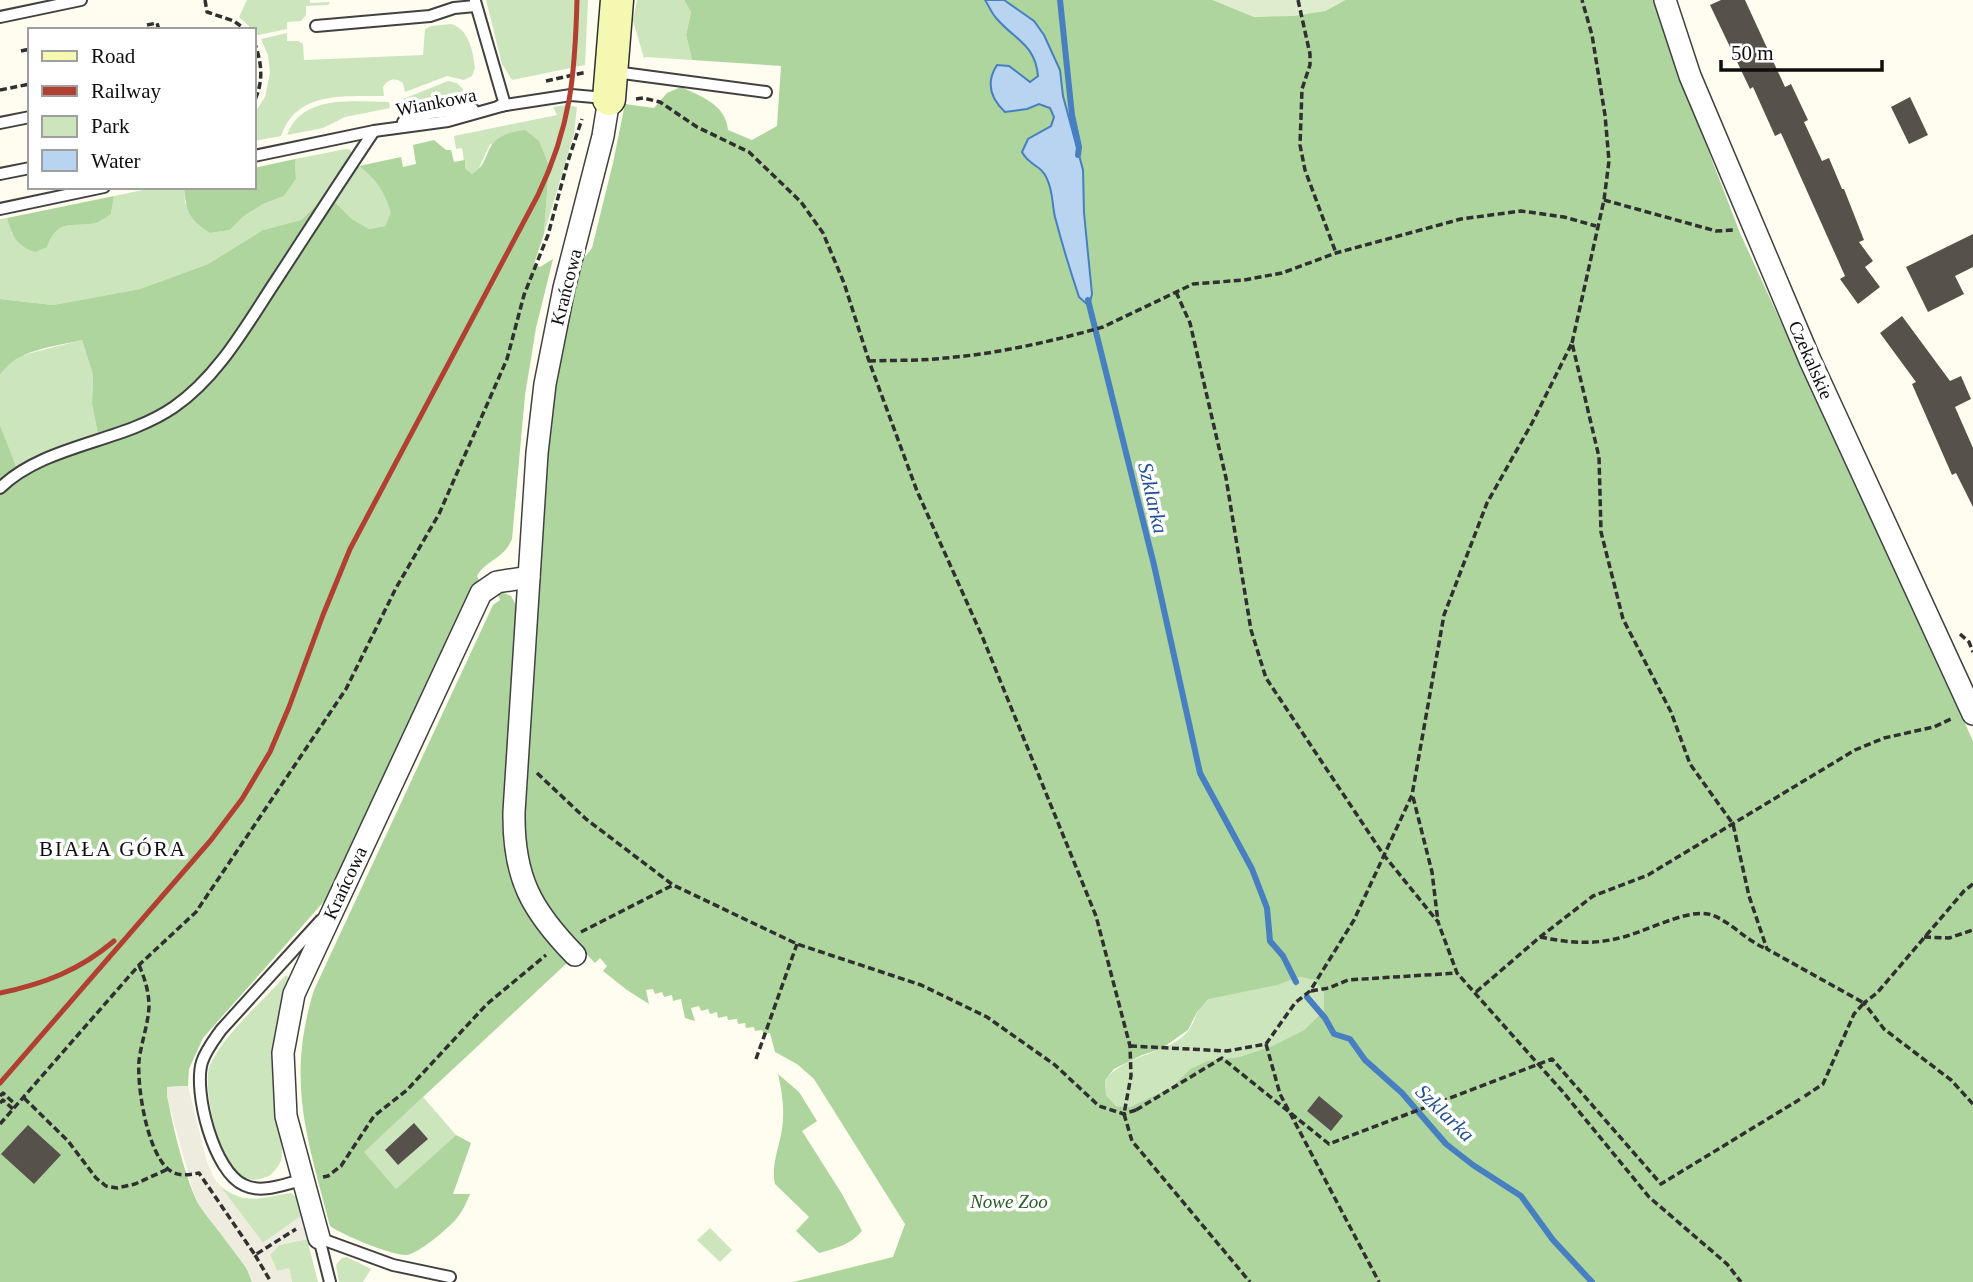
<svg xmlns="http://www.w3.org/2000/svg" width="1973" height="1282" viewBox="0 0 1973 1282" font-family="'Times New Roman',serif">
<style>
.green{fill:#cce5bd}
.forest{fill:#aed59d;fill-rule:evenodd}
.pitch{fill:#deedce}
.plaza{fill:#eeecdf}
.water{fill:#b9d4f1;stroke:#477fc1;stroke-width:2}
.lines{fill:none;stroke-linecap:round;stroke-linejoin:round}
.stream{stroke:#477fc1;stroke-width:6}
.building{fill:#56514b}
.lane-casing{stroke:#414141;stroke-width:14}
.street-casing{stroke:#414141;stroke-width:24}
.secondary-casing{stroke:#303030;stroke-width:35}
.path{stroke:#303030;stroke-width:3.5;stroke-dasharray:7 3.5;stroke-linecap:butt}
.lane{stroke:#fff;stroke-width:10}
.street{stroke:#fff;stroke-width:21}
.secondary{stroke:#f5f8b1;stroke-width:32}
.rail{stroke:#b13f32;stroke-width:5}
.path-bridge{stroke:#303030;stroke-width:3.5;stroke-dasharray:7 3.5;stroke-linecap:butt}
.labels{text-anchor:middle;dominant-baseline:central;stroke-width:7;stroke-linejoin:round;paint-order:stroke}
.street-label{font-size:19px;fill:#0e0e0e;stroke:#fff}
.park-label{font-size:19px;font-style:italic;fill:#286024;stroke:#fff}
.water-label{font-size:21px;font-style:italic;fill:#225295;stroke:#fff}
.neighbourhood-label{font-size:21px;letter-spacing:2px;fill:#0e0e0e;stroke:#fff}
</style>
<rect width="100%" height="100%" fill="#fefdf0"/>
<g class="green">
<path d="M 247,0 L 310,0 L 310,3 L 330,2 L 328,5 L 306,6 L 306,15 L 301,21 L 287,22 L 287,29 L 258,35 L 239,17 Z"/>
<path d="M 486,0 L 588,0 L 585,65 L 512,80 L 502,64 Z"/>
<path d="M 637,0 L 684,0 L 691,12 L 686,35 L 692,60 L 646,57 L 644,58 L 633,21 Z"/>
<path d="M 451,24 C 469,29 473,51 475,68 L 472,76 L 464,80 L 447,76 L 405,92 L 403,83 C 395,77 388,79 383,87 L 384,96 C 345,97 297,90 281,136 L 254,141 L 254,114 L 265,97 L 270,73 L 268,55 L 261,39 L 287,33 L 287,41 L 298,41 L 303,44 L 304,60 L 423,55 L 425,29 L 431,26 Z"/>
<path d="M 448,81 L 457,83 L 463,89 L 463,95 L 404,105 L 403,99 Z"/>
<path d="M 389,102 L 390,108 L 345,117 L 323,128 L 287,135 C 302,94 354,102 389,102 Z"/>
<path d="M 567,105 L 577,107 L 574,134 L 544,234 L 549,166 L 490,144 L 478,170 L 472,174 L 465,168 L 462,148 L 456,149 L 454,136 L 557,115 L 553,107 Z"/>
<path d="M 346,149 L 351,150 L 351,155 L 322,200 L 301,220 L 263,230 L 208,264 L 140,289 L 53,305 L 0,299 L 0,219 L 7,218 L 12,234 L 47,247 C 59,217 71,228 95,223 C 101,221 106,217 111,214 L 114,196 L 158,187 L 184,187 L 185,203 L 210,233 L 230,230 L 244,216 L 263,204 L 284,196 L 296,179 L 295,159 Z"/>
<path d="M 359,166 C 376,179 385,192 392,213 L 385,226 L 369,229 L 352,219 L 334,201 Z"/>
<path d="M 82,340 L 93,375 L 92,404 L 98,435 L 16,466 L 0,425 L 0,375 L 6,365 L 23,355 Z"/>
<path d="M 286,975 L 290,979 C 278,1017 270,1055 274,1095 C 275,1114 283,1135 282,1154 C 282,1163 276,1170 269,1176 C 259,1180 248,1182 238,1175 C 220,1163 201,1085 210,1065 C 225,1033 262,1002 286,975 Z"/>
<path d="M 1300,977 L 1315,980 L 1324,993 L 1324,1010 L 1304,1030 L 1272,1046 L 1239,1057 L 1207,1061 L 1190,1069 L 1172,1087 L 1130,1107 L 1116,1106 L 1106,1095 L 1105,1080 C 1128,1052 1169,1055 1189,1030 C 1196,1020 1197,1005 1209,998 C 1225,989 1255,989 1274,985 C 1282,983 1291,980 1300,977 Z"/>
<path d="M 423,1097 L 456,1135 L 396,1189 L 363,1152 Z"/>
<path d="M 219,1185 C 246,1207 261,1197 291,1193 L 296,1197 L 301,1216 L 263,1243 Z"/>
<path d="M 710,1228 L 732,1250 L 720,1262 L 697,1240 Z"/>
<path d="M 307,1239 L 318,1282 L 292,1282 L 289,1269 L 277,1271 L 270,1255 L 279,1245 Z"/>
<path d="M 347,1257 L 371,1269 L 363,1282 L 339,1282 L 336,1265 L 342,1258 Z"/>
</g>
<g class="forest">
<path d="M 684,0 L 985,0 C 989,6 992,14 997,19 C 1015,40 1035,44 1038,76 L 1030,82 L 1009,66 L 1027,109 L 1039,104 L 1050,108 L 1054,117 L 1051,126 L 1028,139 L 1028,162 L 1038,166 L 1047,177 L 1052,194 L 1054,214 L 1079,296 L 1089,305 L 1092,294 L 1084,213 L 1083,170 L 1063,96 L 1060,70 L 1034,21 L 1004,0 L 1213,0 L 1255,17 L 1325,11 L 1345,0 L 1655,0 L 1690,103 L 1740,233 L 1973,741 L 1973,1282 L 793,1282 L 893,1257 L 905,1224 L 814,1079 L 797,1064 L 775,1052 L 770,1033 L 764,1034 L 762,1030 L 755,1031 L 754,1027 L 746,1028 L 745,1023 L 738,1024 L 737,1019 L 728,1020 L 727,1016 L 718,1018 L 717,1012 L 710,1014 L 708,1009 L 701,1011 L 699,1006 L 691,1008 L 695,1021 L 685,1018 L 681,999 L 673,1001 L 672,995 L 664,997 L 662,992 L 655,994 L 653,989 L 646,990 L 649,1004 L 627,990 L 603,971 L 607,966 L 600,958 L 595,963 L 550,916 L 522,852 L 526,752 L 540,576 L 545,465 L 552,398 L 564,332 L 580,263 L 592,248 L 613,163 L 625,104 L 654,108 L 667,93 L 681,87 C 701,96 726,105 728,130 L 752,140 L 777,126 L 781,66 L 692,60 L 686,35 L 691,12 ZM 1300,977 L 1315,980 L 1324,993 L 1324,1010 L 1304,1030 L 1272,1046 L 1239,1057 L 1207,1061 L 1190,1069 L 1172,1087 L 1130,1107 L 1116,1106 L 1106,1095 L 1105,1080 L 1114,1069 L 1142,1055 L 1161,1049 L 1188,1030 L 1197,1012 L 1208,999 L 1277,985 Z"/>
<path d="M 525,130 L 539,141 L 549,166 L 544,234 L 534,264 L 540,267 L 553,259 L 536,328 L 525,395 L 512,539 C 504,559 486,560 477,576 L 479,580 L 470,590 L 327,898 L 203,1038 L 189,1069 L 188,1086 L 167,1087 C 167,1108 188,1189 200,1206 C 215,1230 245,1256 252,1282 L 0,1282 L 0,425 L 16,466 L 98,435 L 92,404 L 93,375 L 82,340 C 54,347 16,349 0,375 L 0,299 L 53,305 L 140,289 L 208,264 L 263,230 L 301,220 L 322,200 L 334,201 L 352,219 L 369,229 L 385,226 L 391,213 C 385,192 376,179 359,166 L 401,157 L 403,167 L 416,164 L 413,145 L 434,140 L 446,150 L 451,150 L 454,162 L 465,160 L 465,168 L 472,174 C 496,160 477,136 525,130 Z"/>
<path d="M 295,159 L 296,179 L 284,196 L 263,204 L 244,216 L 230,230 L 210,233 C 189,219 186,212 184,187 L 254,187 L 254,168 Z"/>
<path d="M 114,196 L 111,214 C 106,217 101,221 96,223 C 71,228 59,217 47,247 L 35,252 C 17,246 12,236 7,218 Z"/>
<path d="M 504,593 L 511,596 L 517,607 L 507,751 L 504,827 L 522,902 L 536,926 L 568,962 L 364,1152 L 396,1189 L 456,1135 L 471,1143 L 453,1194 L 470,1194 C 466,1203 463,1211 457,1218 C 450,1227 417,1255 406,1255 C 393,1256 340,1234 330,1226 C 307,1137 286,1081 314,990 L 493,605 L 500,600 L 498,594 Z"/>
<path d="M 778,1074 L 799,1092 L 817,1121 L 802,1131 L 842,1194 L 862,1231 C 850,1245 836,1248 819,1253 L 796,1231 L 809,1217 L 775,1184 C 771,1164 779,1149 782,1129 C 785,1110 782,1092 778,1074 Z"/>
</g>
<path class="pitch" d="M 1213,0 L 1345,0 L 1325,11 L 1294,16 L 1254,17 Z"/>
<path class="plaza" d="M 188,1086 L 207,1162 L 214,1178 L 263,1243 L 301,1216 L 307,1239 L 279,1245 L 270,1255 L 277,1271 L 289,1268 L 292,1282 L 252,1282 L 247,1269 L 199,1205 L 193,1191 L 167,1097 L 167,1087 Z"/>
<path class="water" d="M 985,0 L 1004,0 L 1034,21 L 1044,35 L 1060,70 L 1063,96 L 1083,170 L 1084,213 L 1092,294 L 1089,306 L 1079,297 C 1070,270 1062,244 1055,217 C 1052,204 1053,191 1047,179 C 1041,164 1030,167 1022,152 L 1028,139 L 1051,126 L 1054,117 L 1050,108 L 1039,104 L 1027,109 L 1005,112 C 990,98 986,82 997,65 L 1009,66 L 1030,82 L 1038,76 C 1035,44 1015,40 997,19 C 992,14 989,6 985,0 Z"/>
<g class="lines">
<g class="stream">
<path d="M 1060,0 L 1072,115 L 1079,147 L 1078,155"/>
<path d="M 1088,300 L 1154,565 L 1200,773 L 1252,869 L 1267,908 L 1270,941 L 1283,956 L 1296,982"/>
<path d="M 1307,997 L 1325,1018 L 1334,1034 L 1350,1039 L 1365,1060 L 1402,1093 L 1446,1144 L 1473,1165 L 1521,1196 L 1553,1240 L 1592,1282"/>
</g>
</g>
<g class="building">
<path d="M 1721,0 L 1745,0 L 1785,87 L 1791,84 L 1808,120 L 1804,122 L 1822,161 L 1829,158 L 1842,189 L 1844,189 L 1864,240 L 1859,242 L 1873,261 L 1865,267 L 1880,287 L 1858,304 L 1840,279 L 1845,276 L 1781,133 L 1775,136 L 1753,87 L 1750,89 L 1710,5 Z"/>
<path d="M 1910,97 L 1928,135 L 1909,144 L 1891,107 Z"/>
<path d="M 1973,234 L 1973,267 L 1955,276 L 1964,294 L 1928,312 L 1906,267 Z"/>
<path d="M 1902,316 L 1950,381 L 1961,376 L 1971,399 L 1955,407 L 1973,448 L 1973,507 L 1956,473 L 1952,475 L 1912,384 L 1916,382 L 1880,333 Z"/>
<path d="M 1319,1096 L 1343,1116 L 1331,1131 L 1307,1111 Z"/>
<path d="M 414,1123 L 428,1139 L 398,1165 L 385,1150 Z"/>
<path d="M 28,1125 L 61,1155 L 34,1184 L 1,1154 Z"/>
</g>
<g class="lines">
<g class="lane-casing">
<g id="lane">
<path d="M 475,1 L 505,105"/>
<path d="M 0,17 L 81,0"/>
<path d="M 316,26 L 430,16 L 454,8 L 475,6"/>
<path d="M 615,72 L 766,92"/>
<path d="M 499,106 L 571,95 L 605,98"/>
<path d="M 403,122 L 431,113 L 473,109"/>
<path d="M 0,123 L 30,117"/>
<path d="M 254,156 L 374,131 L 448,121 L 505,105"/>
<path d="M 0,174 L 30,168"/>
<path d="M 0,209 L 104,187"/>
<path d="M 0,488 C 45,444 122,443 174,407 C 219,376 247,324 277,279 C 309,230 341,180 374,131"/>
<path d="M 302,1180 C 284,1184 262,1194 244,1185 C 214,1172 193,1092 202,1062 C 206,1050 214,1040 221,1030 L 321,920"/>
<path d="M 319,1238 L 393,1265 L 450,1277"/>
<path d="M 319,1238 L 330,1282"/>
</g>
</g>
<g class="street-casing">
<g id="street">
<path d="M 1665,0 L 1690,76 L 1810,360 L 1973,714"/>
<path d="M 575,955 C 531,910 513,877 514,812 L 537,453 L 545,384 L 564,288 L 603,136 L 609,99"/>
<path d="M 319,1238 L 286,1116 L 283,1053 L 294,994 L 481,593 L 497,582 L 529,577"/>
</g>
</g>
<g class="secondary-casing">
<path id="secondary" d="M 609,99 L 617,0"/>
</g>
<g class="path">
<path d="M 205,0 L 207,12 L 234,21 L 246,30"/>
<path d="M 1298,0 L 1310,54 L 1310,65 L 1302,89 L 1300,145 L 1305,170 L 1336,253"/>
<path d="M 147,25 L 157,23 L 159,30"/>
<path d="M 254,41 C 262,63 264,81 254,102"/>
<path d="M 21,51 L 30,49"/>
<path d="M 546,81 L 587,72"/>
<path d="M 0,90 L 30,84"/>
<path d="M 636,99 L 643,98 L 660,102 L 697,127 L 749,152 L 801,202 L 823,233 L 844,283 L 869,361 L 917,491 L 982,636 L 1096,916 L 1130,1046 L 1131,1076 L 1124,1114 L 1132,1141 L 1250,1282"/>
<path d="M 1604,200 L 1716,231 L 1734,230"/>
<path d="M 1176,292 L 1190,323 L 1226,478 L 1251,630 L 1266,678 L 1383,854 L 1438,922 L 1457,973 L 1563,1092 L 1649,1197 L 1727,1264 L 1741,1282"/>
<path d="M 1572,343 L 1604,200 L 1609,161 L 1605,115 L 1592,35 L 1582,0"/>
<path d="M 869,361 C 894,360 920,361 945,358 C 996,354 1054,341 1103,327 L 1193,284 L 1244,280 L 1282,273 L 1336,253 L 1461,219 L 1521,211 L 1564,217 L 1596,226"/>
<path d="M 1960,634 L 1969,642 L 1973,652"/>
<path d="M 537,773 L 586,819 L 673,885 L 797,944 L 921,985 L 987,1017 L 1055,1065 L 1099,1106 L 1124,1114 L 1136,1110"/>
<path d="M 1413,797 L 1432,872 L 1438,922"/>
<path d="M 1973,884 L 1964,891 L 1877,993 L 1864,1003 L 1884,1029 L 1951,1080 L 1973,1104"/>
<path d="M 581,932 L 673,885"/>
<path d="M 1540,937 C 1565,942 1589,945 1615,939 C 1639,935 1685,909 1708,914 C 1729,919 1744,940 1767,949"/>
<path d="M 1924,937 L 1949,938 L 1973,930"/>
<path d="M 139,965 C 145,979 149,992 149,1007 C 148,1025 141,1043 139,1061 C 137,1087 147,1151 168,1169 C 177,1177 188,1175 199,1173 L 255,1255 L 296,1229"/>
<path d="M 1311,991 L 1329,988 L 1348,980 L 1457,973"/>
<path d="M 1476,992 L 1540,937 L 1593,896 L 1648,875 L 1855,750 L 1884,738 L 1934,727 L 1953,718"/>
<path d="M 1266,1044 L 1280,1094 L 1379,1282"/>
<path d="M 1130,1046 L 1227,1051 L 1266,1044 L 1295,1003 L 1310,991 L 1354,920 L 1412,795 L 1444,615 L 1487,503 L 1532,423 L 1572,343 L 1599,457 L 1601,532 L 1623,619 L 1671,712 L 1690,764 L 1733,824 L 1749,896 L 1767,949 L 1864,1003 L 1854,1014 L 1823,1084 L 1802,1098"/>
<path d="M 756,1059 L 797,944"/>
<path d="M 0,1096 L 3,1093 L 17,1106"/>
<path d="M 24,1098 L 68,1141 L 96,1178 L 106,1186 L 117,1188 L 135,1184 L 168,1169"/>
<path d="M 0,1103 L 3,1100 L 13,1109"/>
<path d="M 0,1124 L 139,965 L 196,912 L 346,689 L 396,588 L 439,514 L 507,359 L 524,295 L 548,235 L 567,164 L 582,119"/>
<path d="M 323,1177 L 328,1176 L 341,1166 L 374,1116 L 407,1090 L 487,1004 L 546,955"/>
<path d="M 255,1255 L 271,1282"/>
</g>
<use href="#lane" class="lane"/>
<use href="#street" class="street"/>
<use href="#secondary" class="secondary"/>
<g class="rail">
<path d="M 0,993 C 44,984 80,970 114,941"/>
<path d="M 0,1083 L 211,840 L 242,799 L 270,752 L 289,707 L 323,615 L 350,549 L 538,195 C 571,126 575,75 577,0"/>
</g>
<path class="path-bridge" d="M 1136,1110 L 1222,1058 L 1329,1144 L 1552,1059 L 1661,1184 L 1802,1098"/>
</g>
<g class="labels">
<g class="street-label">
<text transform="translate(436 102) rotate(-11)">Wiankowa</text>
<text transform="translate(566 287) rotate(-76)">Krańcowa</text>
<text transform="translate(1811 360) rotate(66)">Czekalskie</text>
<text transform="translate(345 883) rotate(-65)">Krańcowa</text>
</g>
<g class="park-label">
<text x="1009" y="1201">Nowe Zoo</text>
</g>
<g class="water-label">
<text transform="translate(1153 498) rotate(77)">Szklarka</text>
<text transform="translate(1445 1113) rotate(44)">Szklarka</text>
</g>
<g class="neighbourhood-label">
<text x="113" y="849">BIAŁA GÓRA</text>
</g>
</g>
<rect x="28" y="28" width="228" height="161" fill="#ffffff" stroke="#9f9f9f" stroke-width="2"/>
<rect x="42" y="51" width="35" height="10" fill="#f5f8b1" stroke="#9f9f9f" stroke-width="2"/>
<text x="91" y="63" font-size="21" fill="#0e0e0e">Road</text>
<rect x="42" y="86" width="35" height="10" fill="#b13f32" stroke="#9f9f9f" stroke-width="2"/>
<text x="91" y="98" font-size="21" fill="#0e0e0e">Railway</text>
<rect x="42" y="116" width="35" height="21" fill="#cce5bd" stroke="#9f9f9f" stroke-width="2"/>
<text x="91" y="133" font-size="21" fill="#0e0e0e">Park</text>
<rect x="42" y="150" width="35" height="21" fill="#b9d4f1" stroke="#9f9f9f" stroke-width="2"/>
<text x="91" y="168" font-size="21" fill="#0e0e0e">Water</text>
<path d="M1721 60v10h161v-10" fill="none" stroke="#0e0e0e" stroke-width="3.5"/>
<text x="1731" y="60" font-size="21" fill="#0e0e0e" stroke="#ffffff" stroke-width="5" paint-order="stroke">50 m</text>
</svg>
